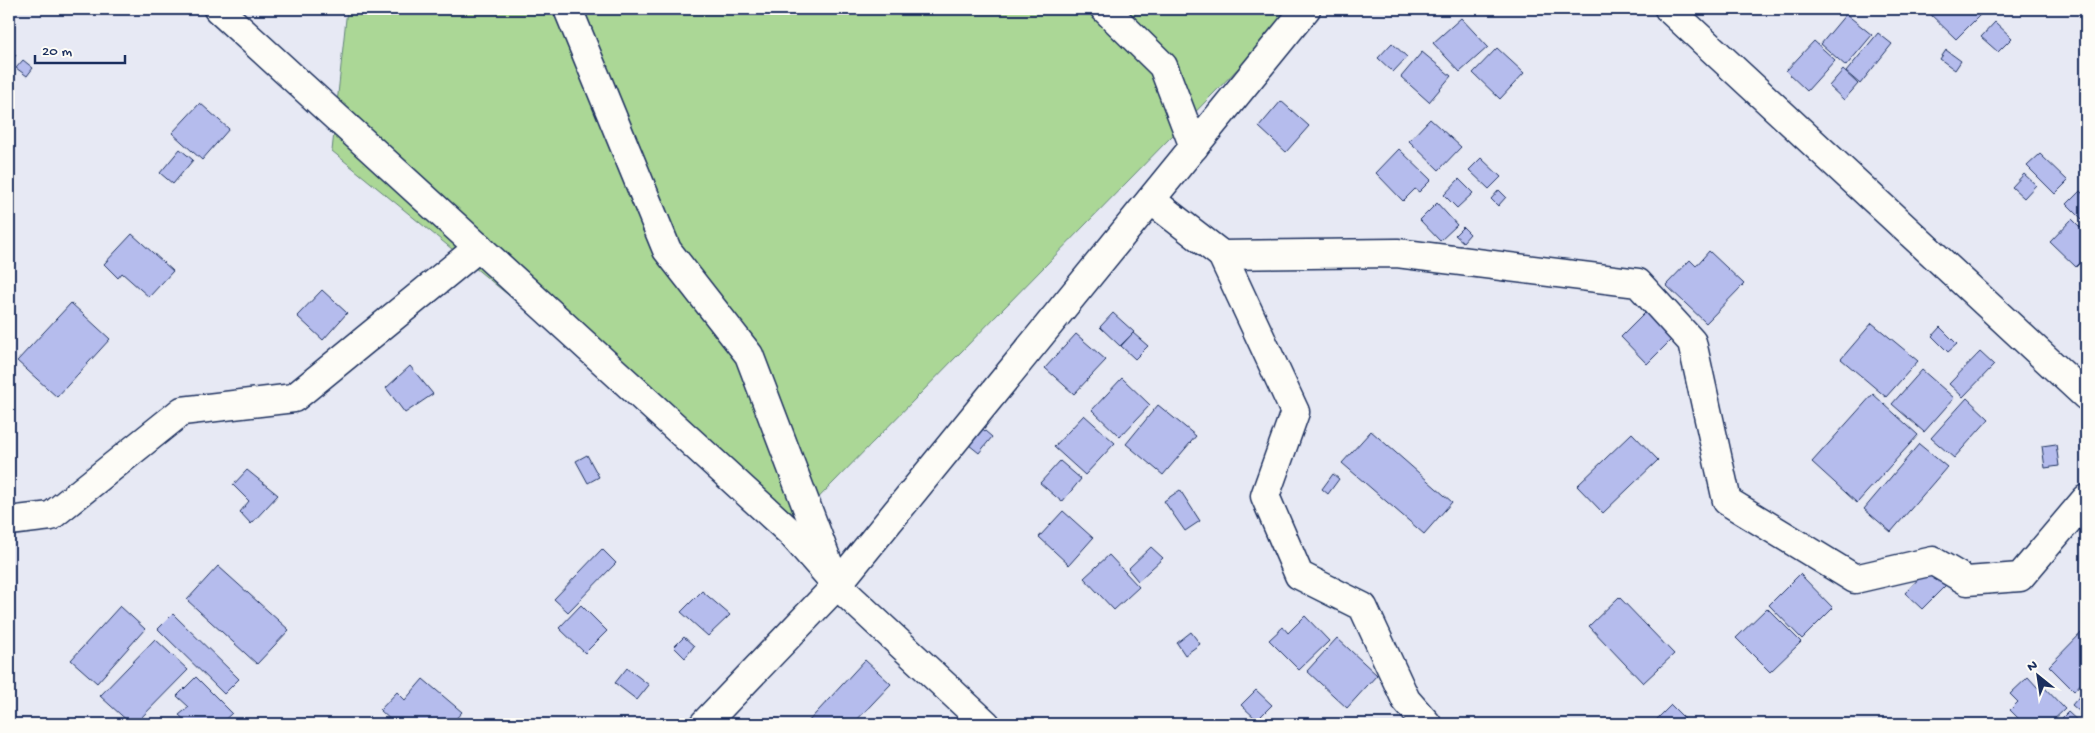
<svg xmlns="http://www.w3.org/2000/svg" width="2095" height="733" viewBox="0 0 2095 733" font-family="'Gochi Hand',sans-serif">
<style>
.green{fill:#abd796;stroke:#63837a}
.building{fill:#b5bced;stroke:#1b2f5e}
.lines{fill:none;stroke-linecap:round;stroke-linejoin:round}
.minor-casing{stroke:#1b2f5e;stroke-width:31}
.minor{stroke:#fdfcf7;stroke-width:28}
</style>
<rect width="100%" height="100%" fill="#e7e9f4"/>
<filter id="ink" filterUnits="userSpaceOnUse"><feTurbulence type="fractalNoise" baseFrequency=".02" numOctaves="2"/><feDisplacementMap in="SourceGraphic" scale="10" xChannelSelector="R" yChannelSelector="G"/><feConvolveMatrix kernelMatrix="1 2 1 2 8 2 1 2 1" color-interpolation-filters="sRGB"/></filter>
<g filter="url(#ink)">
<path class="green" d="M 347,9 L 1296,9 L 791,526 L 332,151 Z"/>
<g class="building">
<path d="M 1927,9 L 1984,9 L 1985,10 L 1956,39 L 1926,10 Z"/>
<path d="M 1846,14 L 1872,35 L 1846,66 L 1821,44 Z"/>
<path d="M 1461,18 L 1488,47 L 1460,72 L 1433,43 Z"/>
<path d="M 1995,22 L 2012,38 L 1998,52 L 1981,37 Z"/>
<path d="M 1878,33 L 1892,44 L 1860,84 L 1846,72 Z"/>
<path d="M 1814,41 L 1835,60 L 1807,91 L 1786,71 Z"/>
<path d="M 1392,43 L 1407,57 L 1393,72 L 1378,58 Z"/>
<path d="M 1497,48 L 1524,73 L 1500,99 L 1473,73 Z"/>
<path d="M 9,50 L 16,55 L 9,64 Z"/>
<path d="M 1946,50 L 1961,61 L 1955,70 L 1940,59 Z"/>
<path d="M 1422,52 L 1451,76 L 1429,102 L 1401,77 Z"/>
<path d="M 23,60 L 33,68 L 27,76 L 16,68 Z"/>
<path d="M 1843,70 L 1858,84 L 1844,100 L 1829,86 Z"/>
<path d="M 1281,101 L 1309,126 L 1286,152 L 1259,127 Z"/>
<path d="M 200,103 L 229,129 L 202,160 L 172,133 Z"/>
<path d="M 1430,119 L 1461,147 L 1439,170 L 1409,141 Z"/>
<path d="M 180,149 L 193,160 L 173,184 L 160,173 Z"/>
<path d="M 1399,149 L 1431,180 L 1419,192 L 1415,189 L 1403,201 L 1376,173 Z"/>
<path d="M 2040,154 L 2068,181 L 2055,194 L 2027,166 Z"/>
<path d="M 1481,158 L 1501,177 L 1489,189 L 1469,170 Z"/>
<path d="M 2024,174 L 2036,185 L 2024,198 L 2012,187 Z"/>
<path d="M 1459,179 L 1473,193 L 1457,208 L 1444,195 Z"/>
<path d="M 1499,190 L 1506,197 L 1498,206 L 1491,199 Z"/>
<path d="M 2080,191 L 2086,197 L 2086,223 L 2067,204 Z"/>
<path d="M 1437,203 L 1457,225 L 1440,241 L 1420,220 Z"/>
<path d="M 2072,219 L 2086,233 L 2086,257 L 2076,267 L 2050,242 Z"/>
<path d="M 1463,227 L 1470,234 L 1463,242 L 1455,235 Z"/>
<path d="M 132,234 L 173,271 L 149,297 L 122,273 L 118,278 L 104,264 Z"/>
<path d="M 1709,251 L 1744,284 L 1706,323 L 1666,285 L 1690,260 L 1696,266 Z"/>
<path d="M 322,290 L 347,313 L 323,340 L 297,316 Z"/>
<path d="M 71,303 L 110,339 L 57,397 L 17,361 Z"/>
<path d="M 1646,312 L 1672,339 L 1647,364 L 1621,337 Z"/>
<path d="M 1113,313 L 1134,332 L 1120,346 L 1100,327 Z"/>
<path d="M 1872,323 L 1918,361 L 1886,397 L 1841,359 Z"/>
<path d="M 1940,327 L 1957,344 L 1948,352 L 1932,336 Z"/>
<path d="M 1133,333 L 1148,346 L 1135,359 L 1121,346 Z"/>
<path d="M 1076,334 L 1106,360 L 1074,394 L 1045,368 Z"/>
<path d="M 1980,352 L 1994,365 L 1963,397 L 1949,384 Z"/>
<path d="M 410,366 L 433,394 L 405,413 L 386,388 Z"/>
<path d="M 1922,370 L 1954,398 L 1924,432 L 1892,404 Z"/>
<path d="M 1122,378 L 1150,405 L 1120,437 L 1092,410 Z"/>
<path d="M 1873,394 L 1918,435 L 1857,503 L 1812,462 Z"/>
<path d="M 1967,398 L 1989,419 L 1954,458 L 1931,438 Z"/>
<path d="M 1158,405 L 1196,436 L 1163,475 L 1126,444 Z"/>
<path d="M 1084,415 L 1115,443 L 1085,475 L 1054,447 Z"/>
<path d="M 978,425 L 992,437 L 979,453 L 964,441 Z"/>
<path d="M 1371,431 L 1452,502 L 1424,534 L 1342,463 Z"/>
<path d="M 1632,433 L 1658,460 L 1603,513 L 1577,486 Z"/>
<path d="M 1919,444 L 1947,467 L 1891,532 L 1864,509 Z"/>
<path d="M 2056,444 L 2059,466 L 2045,468 L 2042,446 Z"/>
<path d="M 587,455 L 599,477 L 588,483 L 576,461 Z"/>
<path d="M 1060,461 L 1081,479 L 1062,502 L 1040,483 Z"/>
<path d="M 247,470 L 278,495 L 251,524 L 240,512 L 249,501 L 233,485 Z"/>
<path d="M 1333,474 L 1339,479 L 1328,494 L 1322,489 Z"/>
<path d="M 1180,490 L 1200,521 L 1185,531 L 1164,501 Z"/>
<path d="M 1063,511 L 1093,538 L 1069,565 L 1039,537 Z"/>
<path d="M 1151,547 L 1163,558 L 1138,581 L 1128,569 Z"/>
<path d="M 602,549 L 616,563 L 568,612 L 554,599 Z"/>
<path d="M 1109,555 L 1139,587 L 1114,610 L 1084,578 Z"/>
<path d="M 218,566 L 289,630 L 257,664 L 187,600 Z"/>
<path d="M 1929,568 L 1946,585 L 1922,609 L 1905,593 Z"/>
<path d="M 1800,574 L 1833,608 L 1802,639 L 1769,605 Z"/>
<path d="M 702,591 L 730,615 L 708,636 L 681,612 Z"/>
<path d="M 1619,597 L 1674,654 L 1643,683 L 1589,626 Z"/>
<path d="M 581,605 L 607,631 L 585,653 L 559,628 Z"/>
<path d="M 120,606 L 145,629 L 97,683 L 71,660 Z"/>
<path d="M 1767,608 L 1801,642 L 1770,672 L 1736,638 Z"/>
<path d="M 173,614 L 239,679 L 224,694 L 158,629 Z"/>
<path d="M 1305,616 L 1329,641 L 1299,670 L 1269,640 L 1283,627 L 1288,633 Z"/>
<path d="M 2086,628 L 2086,678 L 2074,691 L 2049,666 Z"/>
<path d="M 1191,632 L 1200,644 L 1185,655 L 1177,643 Z"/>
<path d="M 684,637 L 694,646 L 685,658 L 674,647 Z"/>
<path d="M 1337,638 L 1377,675 L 1347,708 L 1307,671 Z"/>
<path d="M 155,639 L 188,670 L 135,724 L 131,724 L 100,696 Z"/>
<path d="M 865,660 L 891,684 L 853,724 L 806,724 Z"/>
<path d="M 627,668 L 649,685 L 637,700 L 615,683 Z"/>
<path d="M 196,677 L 232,713 L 220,724 L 189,724 L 179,715 L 189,707 L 177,696 Z"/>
<path d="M 2028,677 L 2038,688 L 2041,684 L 2065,709 L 2049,724 L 2024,724 L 2010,710 L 2018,702 L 2010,694 Z"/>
<path d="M 423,679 L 462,712 L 451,724 L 395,724 L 380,710 L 397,692 L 405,700 Z"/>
<path d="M 1256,690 L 1272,705 L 1257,720 L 1241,705 Z"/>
<path d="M 2082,693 L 2086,696 L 2086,717 L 2072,705 Z"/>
<path d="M 1671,705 L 1690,724 L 1652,724 Z"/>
<path d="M 2068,712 L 2081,724 L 2056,724 Z"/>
</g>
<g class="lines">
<g class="minor-casing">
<g id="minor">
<path d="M 218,9 L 791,533 L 837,585 L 986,724"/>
<path d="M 568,9 L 667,250 L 749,355 L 830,568"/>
<path d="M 1105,9 L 1163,66 L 1194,147"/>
<path d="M 1669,9 L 2086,396"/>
<path d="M 1151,200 L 1222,255 L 1397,253 L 1638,283 L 1692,342 L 1727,501 L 1855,579 L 1933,561 L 1967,581 L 2020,577 L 2086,499"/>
<path d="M 1222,255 L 1295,412 L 1265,496 L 1299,575 L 1363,607 L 1406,700 L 1427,724"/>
<path d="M 9,521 L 51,516 L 182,411 L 294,398 L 479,247"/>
<path d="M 704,724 L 837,585 L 1306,9"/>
</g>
</g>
<use href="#minor" class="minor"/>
</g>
</g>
<rect width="2095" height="733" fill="none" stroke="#fdfcf7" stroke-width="30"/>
<rect x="15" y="15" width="2065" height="703" fill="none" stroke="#1b2f5e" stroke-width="2" filter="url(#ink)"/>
<g transform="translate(2038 676) rotate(330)" stroke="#fdfcf7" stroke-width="4" paint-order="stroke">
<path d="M0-4L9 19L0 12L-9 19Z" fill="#1b2f5e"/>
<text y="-8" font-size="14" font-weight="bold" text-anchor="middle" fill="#1b2f5e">N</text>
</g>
<path d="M35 55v8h90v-8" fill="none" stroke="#1b2f5e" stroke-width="2.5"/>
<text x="42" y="55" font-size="15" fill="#1b2f5e" stroke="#fdfcf7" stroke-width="4" paint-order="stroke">20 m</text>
</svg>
